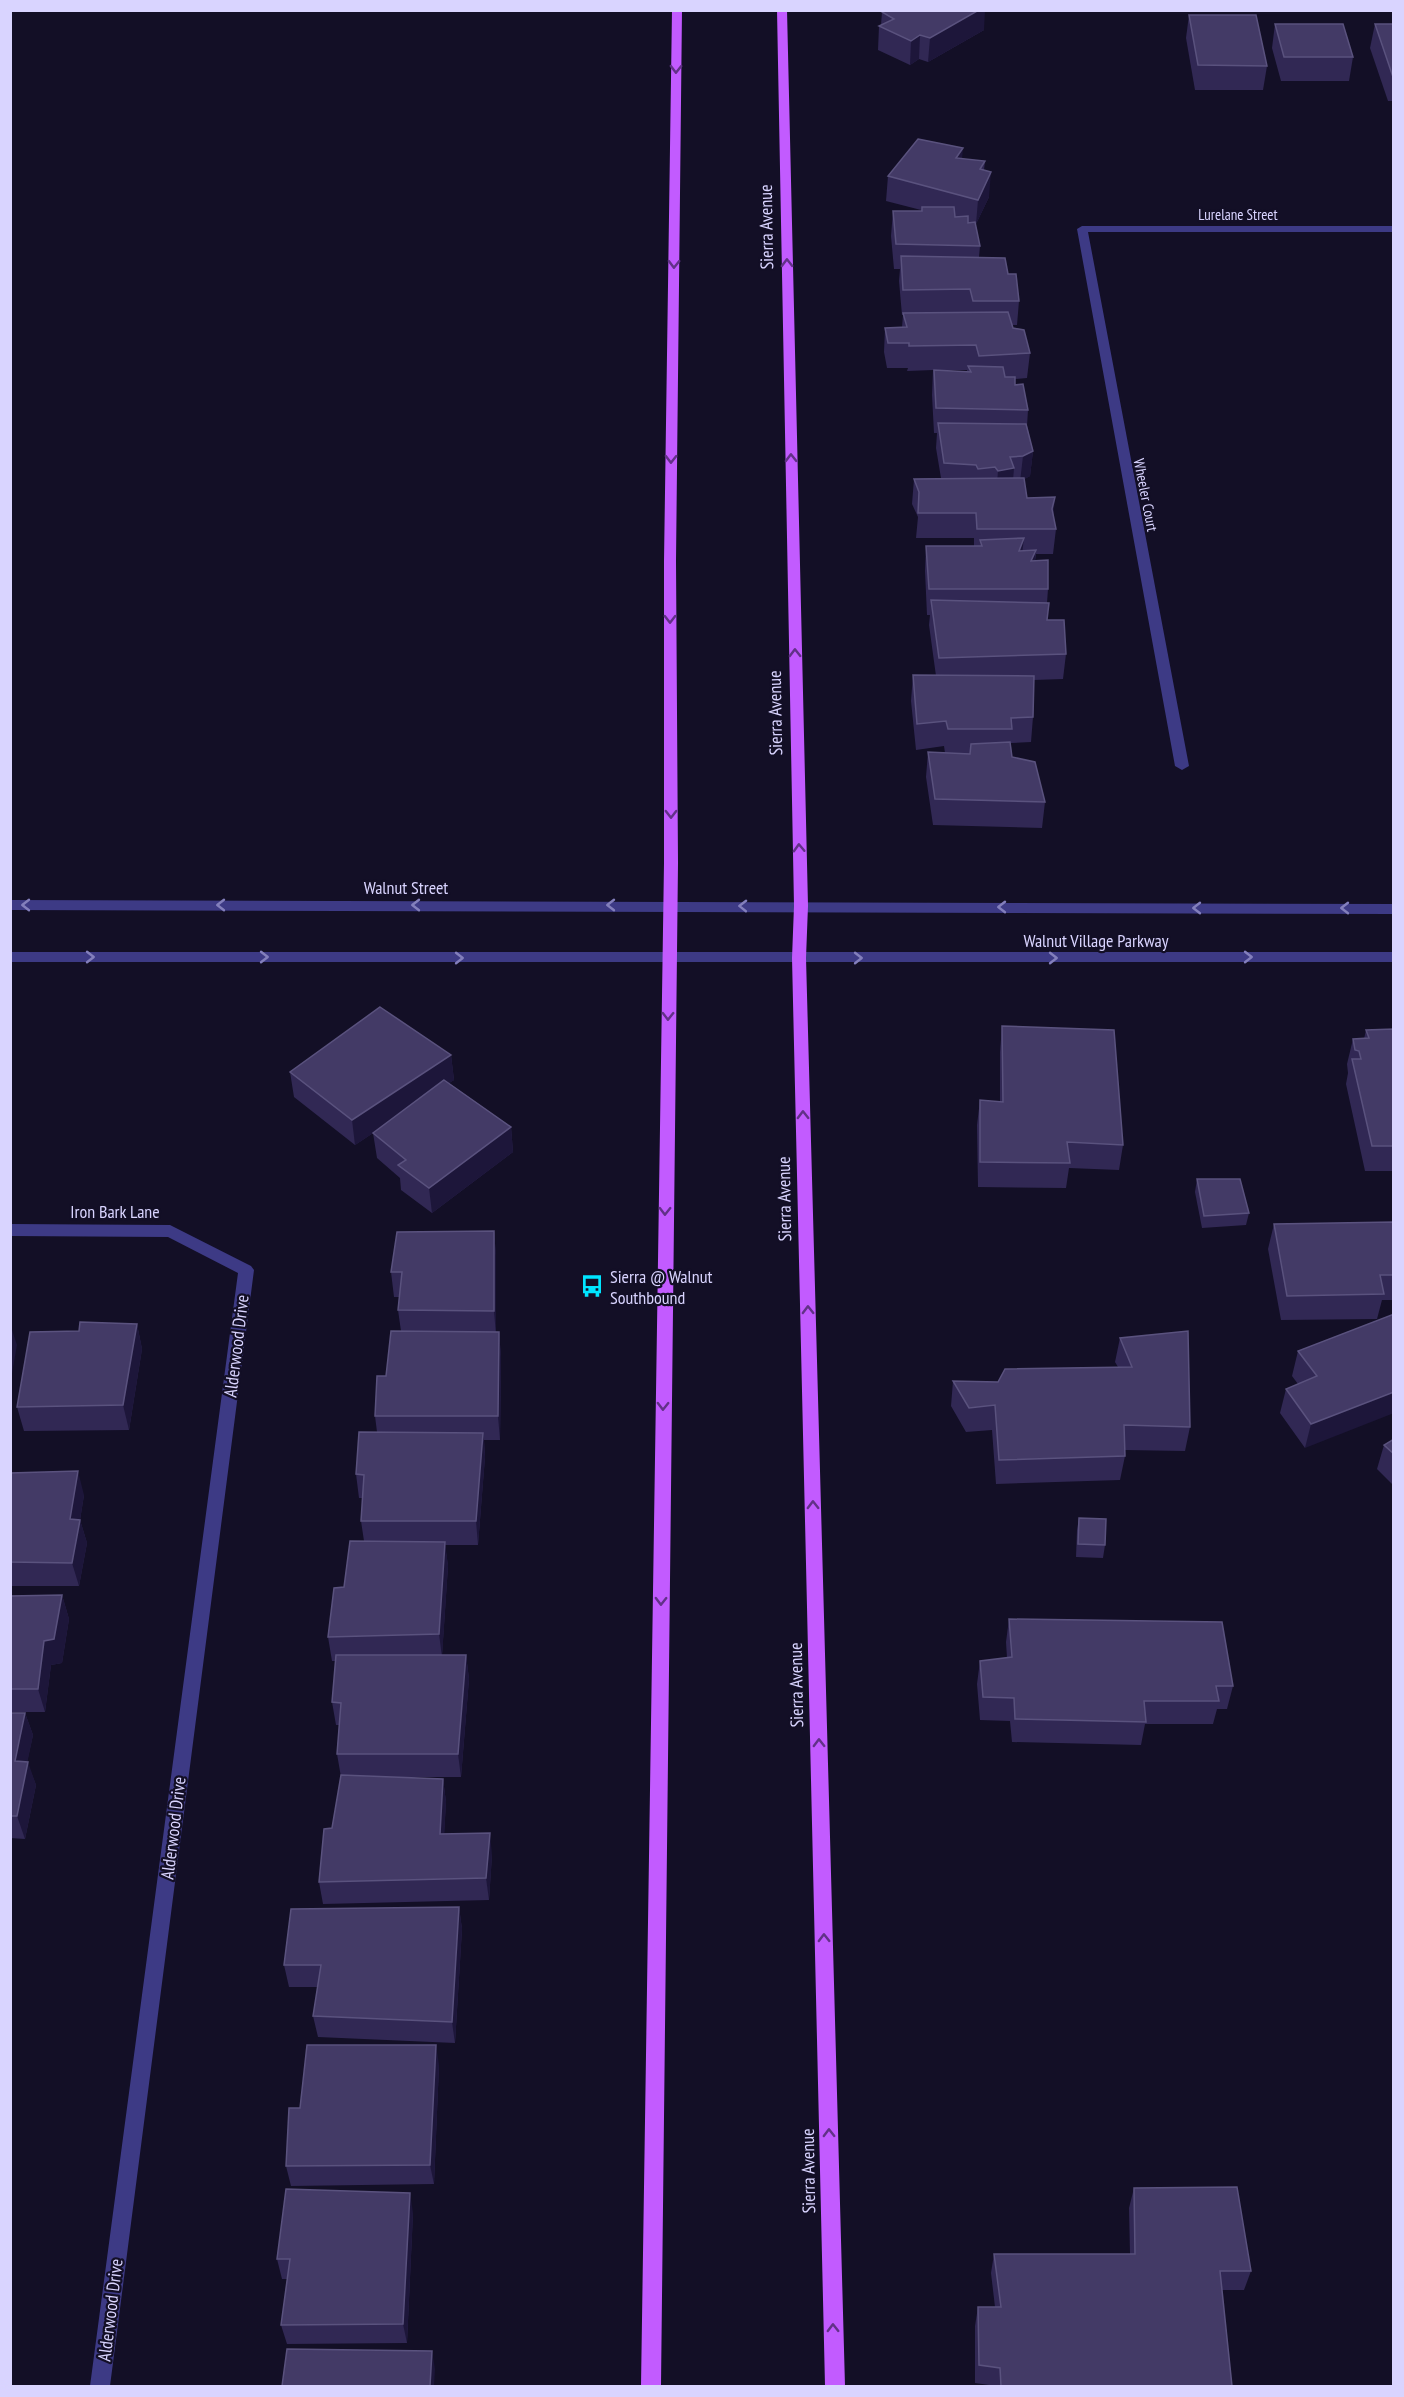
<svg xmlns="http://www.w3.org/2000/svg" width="1404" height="2397" viewBox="0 0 1404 2397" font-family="'PT Sans Narrow',sans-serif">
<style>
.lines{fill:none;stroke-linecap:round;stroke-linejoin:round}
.minor{fill:#3d3a85;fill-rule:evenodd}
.major{fill:#c25bff;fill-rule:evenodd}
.wall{fill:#312854;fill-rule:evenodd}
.shaded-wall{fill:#1d163a}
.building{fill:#433a66;stroke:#5a527e;stroke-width:1.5}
.oneway{stroke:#623188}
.oneway2{stroke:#837fbc}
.labels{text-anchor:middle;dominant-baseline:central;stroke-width:4.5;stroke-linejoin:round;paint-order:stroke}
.far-street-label{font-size:15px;fill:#d9d4ff;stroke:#130f26}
.street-label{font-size:18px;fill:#d9d4ff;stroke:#130f26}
.poi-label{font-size:18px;fill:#d9d4ff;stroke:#130f26;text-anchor:start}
</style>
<rect width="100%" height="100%" fill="#130f26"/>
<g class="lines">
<g class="minor">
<path d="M 1082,226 L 1394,226 L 1394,232 L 1088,232 L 1189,766 L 1182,770 L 1175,766 L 1077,229 Z"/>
<path d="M 10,900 L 1394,904 L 1394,914 L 10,910 Z"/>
<rect x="10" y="952" width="1384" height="10"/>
<path d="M 10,1224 L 170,1225 L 251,1266 L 254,1270 L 110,2386 L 90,2386 L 238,1273 L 168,1237 L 10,1236 Z"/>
</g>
<g class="major">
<path d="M 672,10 L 682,10 L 676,561 L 678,863 L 661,2386 L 641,2386 L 664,863 L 664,561 Z"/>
<path d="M 777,10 L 787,10 L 808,906 L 806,958 L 845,2386 L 825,2386 L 792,958 L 794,906 Z"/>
</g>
</g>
<g class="wall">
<path d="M 882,12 L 984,30 L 928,62 L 919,59 L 910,65 L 878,50 L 879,26 L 881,25 Z"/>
<path d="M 1189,15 L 1267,66 L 1263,90 L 1195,90 L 1186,38 Z"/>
<path d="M 1275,24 L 1353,57 L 1349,81 L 1281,81 L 1272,48 Z"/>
<path d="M 1375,24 L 1394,24 L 1394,101 L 1388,101 L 1370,48 Z"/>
<path d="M 962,159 L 985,161 L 984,170 L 989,197 L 976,224 L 975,224 L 980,246 L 979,257 L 1008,274 L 1019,301 L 1017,325 L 1012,325 L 1013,328 L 1030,353 L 1027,378 L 1015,379 L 1015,385 L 1028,410 L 1027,426 L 1033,451 L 1030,476 L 1024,479 L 1027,498 L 1053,517 L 1056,529 L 1053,554 L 1036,554 L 1035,561 L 1048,589 L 1047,603 L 1047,620 L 1066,654 L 1063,679 L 1034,680 L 1033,717 L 1031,742 L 1011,743 L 1011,746 L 1012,757 L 1045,802 L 1042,828 L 933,825 L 926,777 L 928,752 L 945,753 L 944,746 L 916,750 L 911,701 L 913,675 L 936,676 L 929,625 L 930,615 L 927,615 L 925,571 L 926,546 L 974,546 L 974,538 L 916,538 L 918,517 L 912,504 L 914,479 L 941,478 L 936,448 L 937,433 L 934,433 L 932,395 L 933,370 L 907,371 L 908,368 L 887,368 L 884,352 L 885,328 L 902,327 L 903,315 L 902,315 L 899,281 L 900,269 L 894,269 L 891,236 L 893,211 L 921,211 L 921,210 L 886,201 L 888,176 ZM 941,370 L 967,370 L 967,372 Z"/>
<path d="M 1002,1026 L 1123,1145 L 1119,1170 L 1069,1168 L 1066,1188 L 978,1187 L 977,1125 L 980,1100 L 1000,1102 L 1000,1052 Z"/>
<path d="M 1394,1029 L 1394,1171 L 1365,1171 L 1346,1084 L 1348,1073 L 1347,1064 L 1353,1039 L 1364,1039 L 1366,1030 Z"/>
<path d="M 451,1055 L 454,1080 L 449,1083 L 511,1127 L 513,1152 L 432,1213 L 401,1190 L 400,1178 L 377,1158 L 373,1133 L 355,1145 L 294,1097 L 290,1072 Z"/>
<path d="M 1197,1179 L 1249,1213 L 1246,1225 L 1202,1228 L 1195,1192 Z"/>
<path d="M 1394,1222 L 1394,1300 L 1382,1300 L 1377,1319 L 1281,1320 L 1268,1249 L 1274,1224 Z"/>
<path d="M 494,1231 L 496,1256 L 496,1332 L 499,1332 L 501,1357 L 500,1440 L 484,1440 L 485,1457 L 478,1545 L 445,1545 L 448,1566 L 442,1655 L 466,1655 L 469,1679 L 461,1777 L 380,1777 L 443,1779 L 446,1802 L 444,1834 L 492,1855 L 489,1900 L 323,1904 L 319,1882 L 332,1828 L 341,1777 L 337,1754 L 339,1725 L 336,1725 L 332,1702 L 336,1661 L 332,1661 L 328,1637 L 344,1587 L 364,1541 L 361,1521 L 363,1498 L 359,1498 L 356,1474 L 377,1432 L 375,1416 L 386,1376 L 401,1331 L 398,1310 L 399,1297 L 394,1297 L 391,1272 Z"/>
<path d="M 1394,1314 L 1305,1448 L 1280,1413 L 1286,1389 L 1298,1384 L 1292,1376 L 1298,1351 Z"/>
<path d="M 137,1324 L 142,1349 L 129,1430 L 24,1431 L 17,1407 L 79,1331 Z"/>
<path d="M 1120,1338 L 1190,1427 L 1185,1451 L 1125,1450 L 1125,1456 L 1120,1480 L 996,1484 L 992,1430 L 966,1432 L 951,1406 L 953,1381 L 998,1382 L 1118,1367 L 1115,1362 Z"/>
<path d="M 1394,1439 L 1394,1486 L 1377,1469 L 1384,1445 Z"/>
<path d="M 10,1473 L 84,1495 L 80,1520 L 87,1543 L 79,1586 L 10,1586 Z"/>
<path d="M 1079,1518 L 1105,1545 L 1103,1558 L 1076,1557 L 1077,1530 Z"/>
<path d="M 62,1595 L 69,1619 L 62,1663 L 51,1665 L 45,1712 L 10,1712 L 10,1596 Z"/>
<path d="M 1009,1619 L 1233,1686 L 1227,1709 L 1217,1709 L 1213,1724 L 1145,1724 L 1141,1745 L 1012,1742 L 1010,1721 L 980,1720 L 977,1684 L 980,1661 L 1007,1658 L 1006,1642 Z"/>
<path d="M 10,1713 L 25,1713 L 33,1735 L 27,1762 L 36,1785 L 25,1839 L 10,1838 Z"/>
<path d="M 459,1907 L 462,1929 L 455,2043 L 318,2037 L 313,2016 L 318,1987 L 289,1987 L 284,1965 Z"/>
<path d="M 439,2065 L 434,2184 L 291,2186 L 286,2166 L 300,2108 Z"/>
<path d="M 1134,2188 L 1251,2271 L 1244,2290 L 1222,2290 L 1232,2386 L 996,2386 L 975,2383 L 975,2326 L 978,2307 L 995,2307 L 991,2273 L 994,2254 L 1130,2254 L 1129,2208 Z"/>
<path d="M 413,2213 L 407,2343 L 287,2344 L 281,2325 L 287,2279 L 282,2279 L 277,2259 Z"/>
</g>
<g class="shaded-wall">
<path d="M 979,10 L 985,10 L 984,30 L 928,62 L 930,38 Z"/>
<path d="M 920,35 L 919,59 L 910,65 L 911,41 Z"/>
<path d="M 963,148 L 961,172 L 956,158 Z"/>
<path d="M 991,172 L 989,197 L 976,224 L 978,200 Z"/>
<path d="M 1033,451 L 1030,476 L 1020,482 L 1023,456 Z"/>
<path d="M 1014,468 L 1012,493 L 996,496 L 998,471 Z"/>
<path d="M 1055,497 L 1053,522 L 1052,509 Z"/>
<path d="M 1024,538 L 1021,563 L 1019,551 Z"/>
<path d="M 1036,550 L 1033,575 L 1031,561 Z"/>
<path d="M 451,1055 L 454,1080 L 355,1145 L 352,1120 Z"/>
<path d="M 511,1127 L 513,1152 L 432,1213 L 429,1188 Z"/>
<path d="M 494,1231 L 496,1256 L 496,1335 L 494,1311 Z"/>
<path d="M 10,1324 L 17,1345 L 10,1385 Z"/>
<path d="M 137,1324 L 142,1349 L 129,1430 L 123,1405 Z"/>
<path d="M 499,1332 L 501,1357 L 500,1440 L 498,1416 Z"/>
<path d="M 1394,1392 L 1394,1413 L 1305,1448 L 1311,1424 Z"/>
<path d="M 483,1433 L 485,1457 L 478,1545 L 476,1521 Z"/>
<path d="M 78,1471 L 84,1495 L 80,1520 L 87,1543 L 79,1586 L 72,1563 L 70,1519 Z"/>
<path d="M 445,1542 L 448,1566 L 442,1657 L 439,1634 Z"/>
<path d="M 62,1595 L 69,1619 L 62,1663 L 51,1665 L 45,1712 L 38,1689 L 44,1641 Z"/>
<path d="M 466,1655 L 469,1679 L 461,1777 L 458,1754 Z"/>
<path d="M 25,1713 L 33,1735 L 23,1784 L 15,1761 Z"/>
<path d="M 28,1762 L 36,1785 L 25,1839 L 17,1816 Z"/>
<path d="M 443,1779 L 446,1802 L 443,1856 L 440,1834 Z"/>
<path d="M 490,1833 L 492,1855 L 489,1900 L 486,1878 Z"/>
<path d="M 10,1861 L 12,1866 L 10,1877 Z"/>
<path d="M 459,1907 L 462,1929 L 455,2043 L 452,2022 Z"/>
<path d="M 436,2045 L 439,2065 L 434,2184 L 430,2165 Z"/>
<path d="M 410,2193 L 413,2213 L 407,2343 L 403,2324 Z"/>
<path d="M 432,2351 L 435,2369 L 434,2386 L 430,2386 Z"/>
</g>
<g class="building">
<path d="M 885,10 L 979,10 L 930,38 L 920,35 L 911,41 L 879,26 L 894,19 L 882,12 Z"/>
<path d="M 1189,15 L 1256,15 L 1267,66 L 1198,65 Z"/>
<path d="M 1275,24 L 1343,24 L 1353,57 L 1284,57 Z"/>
<path d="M 1375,24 L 1394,24 L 1394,77 L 1393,77 Z"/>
<path d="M 918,139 L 963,148 L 956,158 L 985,161 L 980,169 L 991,172 L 978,200 L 888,176 Z"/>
<path d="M 922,207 L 954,207 L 955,217 L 968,216 L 968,223 L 975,222 L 980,246 L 896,244 L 893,211 L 922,211 Z"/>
<path d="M 901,256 L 1005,258 L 1008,274 L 1016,274 L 1019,301 L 973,301 L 970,289 L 903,290 Z"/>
<path d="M 1008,312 L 1013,328 L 1024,330 L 1030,353 L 979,356 L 976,345 L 909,346 L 909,343 L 888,343 L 885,328 L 907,327 L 903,313 Z"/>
<path d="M 968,366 L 1003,367 L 1005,377 L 1015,377 L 1015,385 L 1023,384 L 1028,410 L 936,408 L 934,370 L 971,372 Z"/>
<path d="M 938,423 L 1026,424 L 1033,451 L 1023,456 L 1010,457 L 1014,468 L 998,471 L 995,467 L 978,469 L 976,465 L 944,463 Z"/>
<path d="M 1024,478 L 1027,498 L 1055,497 L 1052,509 L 1056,529 L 977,529 L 976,513 L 918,513 L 919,492 L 914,479 Z"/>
<path d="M 1024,538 L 1019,551 L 1036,550 L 1031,561 L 1048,560 L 1048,589 L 929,589 L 926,546 L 982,546 L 980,540 Z"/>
<path d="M 931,600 L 1049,603 L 1047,620 L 1064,620 L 1066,654 L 939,658 Z"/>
<path d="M 913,675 L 1034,676 L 1033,717 L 1011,718 L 1012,729 L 948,729 L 946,721 L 917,724 Z"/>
<path d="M 1010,742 L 1012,757 L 1035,762 L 1045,802 L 935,799 L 928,752 L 970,754 L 971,744 Z"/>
<path d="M 380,1007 L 451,1055 L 352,1120 L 290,1072 Z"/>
<path d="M 1002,1026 L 1114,1030 L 1123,1145 L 1067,1142 L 1070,1163 L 980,1162 L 980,1100 L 1003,1102 Z"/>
<path d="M 1394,1029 L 1394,1146 L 1372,1146 L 1352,1059 L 1361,1059 L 1359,1051 L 1355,1050 L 1353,1039 L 1369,1038 L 1366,1030 Z"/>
<path d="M 444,1080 L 511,1127 L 429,1188 L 398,1165 L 406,1160 L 373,1133 Z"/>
<path d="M 1197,1179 L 1240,1179 L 1249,1213 L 1204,1216 Z"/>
<path d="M 1394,1222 L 1394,1275 L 1380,1275 L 1384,1294 L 1287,1296 L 1274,1224 Z"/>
<path d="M 494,1231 L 494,1311 L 398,1310 L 402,1272 L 391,1272 L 397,1232 Z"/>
<path d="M 1394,1314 L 1394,1392 L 1311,1424 L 1286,1389 L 1317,1376 L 1298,1351 Z"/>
<path d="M 80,1322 L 137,1324 L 123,1405 L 17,1407 L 30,1332 L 79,1331 Z"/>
<path d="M 391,1331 L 499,1332 L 498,1416 L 375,1416 L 377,1376 L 386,1376 Z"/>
<path d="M 1188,1331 L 1190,1427 L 1124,1425 L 1125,1456 L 999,1460 L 995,1405 L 969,1408 L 953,1381 L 998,1382 L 1005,1369 L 1132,1367 L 1120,1338 Z"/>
<path d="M 359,1432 L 483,1433 L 476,1521 L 361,1521 L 364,1475 L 356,1474 Z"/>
<path d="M 1394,1439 L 1394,1454 L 1384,1445 Z"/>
<path d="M 78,1471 L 70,1519 L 80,1520 L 72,1563 L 10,1562 L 10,1473 Z"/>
<path d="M 1079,1518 L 1106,1519 L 1105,1545 L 1078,1544 Z"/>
<path d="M 350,1541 L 445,1542 L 439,1634 L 328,1637 L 334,1588 L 344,1587 Z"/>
<path d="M 62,1595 L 54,1639 L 44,1641 L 38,1689 L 10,1689 L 10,1596 Z"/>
<path d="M 1009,1619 L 1222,1622 L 1233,1686 L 1216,1686 L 1219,1701 L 1144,1701 L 1146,1722 L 1015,1719 L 1014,1698 L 983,1697 L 980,1661 L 1012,1657 Z"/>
<path d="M 336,1655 L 466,1655 L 458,1754 L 337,1754 L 341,1703 L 332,1702 Z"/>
<path d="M 10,1713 L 25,1713 L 15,1761 L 28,1762 L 17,1816 L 10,1816 Z"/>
<path d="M 341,1775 L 443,1779 L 440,1834 L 490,1833 L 486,1878 L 319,1882 L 324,1829 L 332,1828 Z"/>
<path d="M 459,1907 L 452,2022 L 313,2016 L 321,1965 L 284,1965 L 291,1909 Z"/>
<path d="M 307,2045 L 436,2045 L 430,2165 L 286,2166 L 289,2108 L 300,2108 Z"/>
<path d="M 1237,2187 L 1251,2271 L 1220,2271 L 1232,2386 L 1001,2386 L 1000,2368 L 979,2365 L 978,2307 L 1001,2307 L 994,2254 L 1135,2254 L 1134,2188 Z"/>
<path d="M 286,2189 L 410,2193 L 403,2324 L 281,2325 L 290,2259 L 277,2259 Z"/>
<path d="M 287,2349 L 432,2351 L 430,2386 L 282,2386 Z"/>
</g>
<defs><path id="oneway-chevron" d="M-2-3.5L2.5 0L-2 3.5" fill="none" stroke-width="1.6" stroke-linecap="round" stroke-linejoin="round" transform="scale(1.5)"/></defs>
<g class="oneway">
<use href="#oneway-chevron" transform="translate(676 69) rotate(91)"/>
<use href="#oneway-chevron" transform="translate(787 263) rotate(-91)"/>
<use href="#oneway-chevron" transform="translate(674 264) rotate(91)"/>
<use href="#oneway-chevron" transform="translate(791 458) rotate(-91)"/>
<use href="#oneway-chevron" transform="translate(671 459) rotate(91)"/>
<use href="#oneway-chevron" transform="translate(670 619) rotate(90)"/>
<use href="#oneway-chevron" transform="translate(795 653) rotate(-91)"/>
<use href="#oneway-chevron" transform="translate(671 814) rotate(90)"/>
<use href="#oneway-chevron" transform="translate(799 848) rotate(-92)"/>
<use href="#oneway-chevron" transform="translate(668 1016) rotate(91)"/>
<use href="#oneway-chevron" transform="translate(803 1115) rotate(-91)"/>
<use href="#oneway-chevron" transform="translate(665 1211) rotate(91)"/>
<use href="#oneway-chevron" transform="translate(808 1310) rotate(-91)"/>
<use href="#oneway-chevron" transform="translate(663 1406) rotate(91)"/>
<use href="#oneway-chevron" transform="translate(813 1505) rotate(-91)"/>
<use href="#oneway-chevron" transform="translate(661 1601) rotate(91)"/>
<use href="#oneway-chevron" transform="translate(819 1743) rotate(-91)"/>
<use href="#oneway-chevron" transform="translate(824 1938) rotate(-91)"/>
<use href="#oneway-chevron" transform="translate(829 2133) rotate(-91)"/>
<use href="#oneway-chevron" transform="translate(833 2328) rotate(-91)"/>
</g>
<g class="oneway2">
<use href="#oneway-chevron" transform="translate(26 905) rotate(-180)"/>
<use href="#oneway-chevron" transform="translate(221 905) rotate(-180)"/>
<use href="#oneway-chevron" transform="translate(416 905) rotate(-180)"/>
<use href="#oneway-chevron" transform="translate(611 905) rotate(180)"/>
<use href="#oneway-chevron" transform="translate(743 906) rotate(-179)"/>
<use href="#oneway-chevron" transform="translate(1002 907) rotate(-180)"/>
<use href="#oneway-chevron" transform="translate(1197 908) rotate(-180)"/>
<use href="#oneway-chevron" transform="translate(1345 908) rotate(-180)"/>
<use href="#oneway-chevron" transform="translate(90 957)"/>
<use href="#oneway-chevron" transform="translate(264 957)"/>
<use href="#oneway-chevron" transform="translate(1248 957)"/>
<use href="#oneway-chevron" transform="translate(459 958)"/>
<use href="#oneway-chevron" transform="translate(858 958)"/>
<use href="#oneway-chevron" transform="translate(1053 958)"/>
</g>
<defs>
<g id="bus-bare" transform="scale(1.8)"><path d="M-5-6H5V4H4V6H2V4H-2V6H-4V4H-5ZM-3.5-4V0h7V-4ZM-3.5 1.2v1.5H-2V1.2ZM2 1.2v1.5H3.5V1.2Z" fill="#00e5ff" stroke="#130f26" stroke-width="2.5" paint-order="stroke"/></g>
</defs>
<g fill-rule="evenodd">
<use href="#bus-bare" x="592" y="1286"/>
</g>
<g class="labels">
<g class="far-street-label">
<text x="1238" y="214">Lurelane Street</text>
<text transform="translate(1146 495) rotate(79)">Wheeler Court</text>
</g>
<g class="street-label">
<text transform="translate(766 227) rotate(-91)">Sierra Avenue</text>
<text transform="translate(775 713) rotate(-91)">Sierra Avenue</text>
<text x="406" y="887">Walnut Street</text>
<text x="1096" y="940">Walnut Village Parkway</text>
<text transform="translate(784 1199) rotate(-91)">Sierra Avenue</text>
<text x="115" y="1211">Iron Bark Lane</text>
<text transform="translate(236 1346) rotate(-83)">Alderwood Drive</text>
<text transform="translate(796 1685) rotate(-91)">Sierra Avenue</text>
<text transform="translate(173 1828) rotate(-83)">Alderwood Drive</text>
<text transform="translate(808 2171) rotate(-91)">Sierra Avenue</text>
<text transform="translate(110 2310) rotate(-83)">Alderwood Drive</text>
</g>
<g class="poi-label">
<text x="610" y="1276">Sierra @ Walnut<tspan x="610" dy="21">Southbound</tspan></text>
</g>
</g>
<rect width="1404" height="2397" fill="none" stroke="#d9d4ff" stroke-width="24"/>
</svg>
